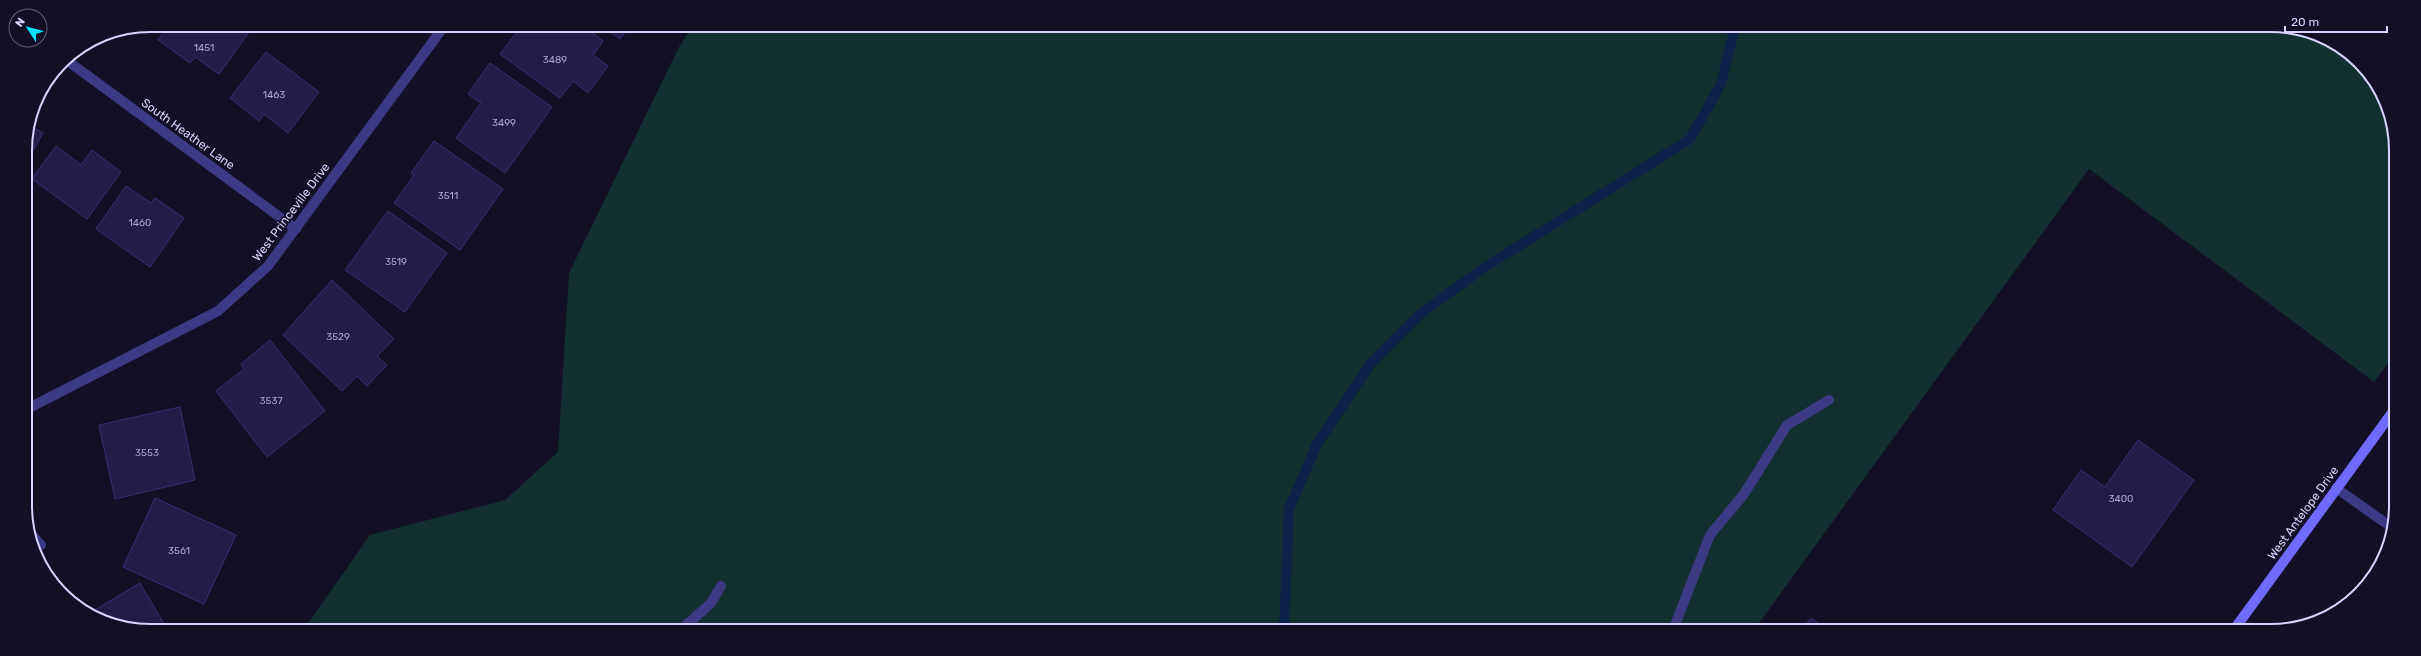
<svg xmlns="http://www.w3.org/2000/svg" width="2421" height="656" viewBox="0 0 2421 656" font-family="Rubik,sans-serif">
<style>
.green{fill:#12302f}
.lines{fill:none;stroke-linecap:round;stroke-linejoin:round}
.stream{stroke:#0c2248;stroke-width:10}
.building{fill:#241b47;stroke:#3b2d73}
.service{stroke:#3d3a85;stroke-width:10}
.minor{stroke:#3d3a85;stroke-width:10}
.secondary{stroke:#6f6bff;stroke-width:10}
.labels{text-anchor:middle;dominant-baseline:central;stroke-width:3.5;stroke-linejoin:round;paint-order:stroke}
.number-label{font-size:10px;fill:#aca6d1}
.street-label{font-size:12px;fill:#d9d4ff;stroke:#130f26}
.rim{fill:none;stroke:#d9d4ff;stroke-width:2}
</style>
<rect width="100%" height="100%" fill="#130f26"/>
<path class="green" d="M 693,26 L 2295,27 L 2333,42 L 2359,62 L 2383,95 L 2394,126 L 2394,355 L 2374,382 L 2089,169 L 1754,630 L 304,629 L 370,535 L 505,500 L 558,452 L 569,273 L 679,47 Z"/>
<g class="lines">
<path class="stream" d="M 1284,630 L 1289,509 L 1317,444 L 1371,363 L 1420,314 L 1485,267 L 1690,139 L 1721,84 L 1735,27"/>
</g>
<g class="building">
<path d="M 169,25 L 254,25 L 219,74 L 195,57 L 190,63 L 158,40 Z"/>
<path d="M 522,25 L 582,25 L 603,41 L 593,55 L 608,66 L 588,93 L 573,81 L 560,98 L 500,54 Z"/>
<path d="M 602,26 L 630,26 L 620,39 Z"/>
<path d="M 266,52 L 319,92 L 288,133 L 264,114 L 259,121 L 230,98 Z"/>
<path d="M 490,63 L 552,107 L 505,173 L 456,138 L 481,103 L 468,94 Z"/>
<path d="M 30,126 L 43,133 L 25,165 L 25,142 Z"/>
<path d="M 434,141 L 503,189 L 460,250 L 394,203 L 414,175 L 411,173 Z"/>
<path d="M 56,146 L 81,165 L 92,150 L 121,172 L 87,219 L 32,179 Z"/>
<path d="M 126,186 L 151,203 L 155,198 L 184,218 L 150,267 L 96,229 Z"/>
<path d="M 388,211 L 447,253 L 405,312 L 345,270 Z"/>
<path d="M 332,280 L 394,339 L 377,356 L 387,365 L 367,386 L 357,376 L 342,391 L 283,335 Z"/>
<path d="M 270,340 L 325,411 L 267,457 L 216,391 L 244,369 L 241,364 Z"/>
<path d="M 180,407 L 195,480 L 115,499 L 99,425 Z"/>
<path d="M 2138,440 L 2194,480 L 2132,567 L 2053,510 L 2081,470 L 2105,487 Z"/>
<path d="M 155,498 L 236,535 L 204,604 L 123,567 Z"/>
<path d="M 140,583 L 167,629 L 126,629 L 88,614 Z"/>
<path d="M 1811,618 L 1828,630 L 1802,630 Z"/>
</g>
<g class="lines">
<g class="service">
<path d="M 682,629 L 711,603 L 721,586"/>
<path d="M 1673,630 L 1710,535 L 1744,494 L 1787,425 L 1829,400"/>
</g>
<g class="minor">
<path d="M 65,59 L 296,229"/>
<path d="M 27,409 L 218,311 L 268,266 L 445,25"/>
<path d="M 2336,488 L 2394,529"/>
<path d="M 27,530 L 41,545"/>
</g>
<path class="secondary" d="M 2233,631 L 2394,410"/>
</g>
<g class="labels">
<g class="number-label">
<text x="204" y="48">1451</text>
<text x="555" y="60">3489</text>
<text x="274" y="95">1463</text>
<text x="504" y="123">3499</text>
<text x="448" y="196">3511</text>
<text x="140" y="223">1460</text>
<text x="396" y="262">3519</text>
<text x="338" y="337">3529</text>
<text x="271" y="401">3537</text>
<text x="147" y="453">3553</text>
<text x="2121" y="499">3400</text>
<text x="179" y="551">3561</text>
</g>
<g class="street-label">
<text transform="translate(188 134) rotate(36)">South Heather Lane</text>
<text transform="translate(291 212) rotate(-53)">West Princeville Drive</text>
<text transform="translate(2303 513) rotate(-54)">West Antelope Drive</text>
</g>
</g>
<path d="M0 0H2421V656H0ZM150 32H2271A118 118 0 0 1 2389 150V506A118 118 0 0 1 2271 624H150A118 118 0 0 1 32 506V150A118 118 0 0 1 150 32Z" fill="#130f26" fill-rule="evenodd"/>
<path class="rim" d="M150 32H2271A118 118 0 0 1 2389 150V506A118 118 0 0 1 2271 624H150A118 118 0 0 1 32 506V150A118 118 0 0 1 150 32Z"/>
<g transform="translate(28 28) rotate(306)"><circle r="19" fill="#130f26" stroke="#625e7d"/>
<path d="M0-3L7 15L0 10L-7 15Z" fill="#00e5ff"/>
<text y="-6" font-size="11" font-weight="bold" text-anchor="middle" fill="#d9d4ff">N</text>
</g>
<path d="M2285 26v6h102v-6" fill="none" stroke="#d9d4ff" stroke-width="2"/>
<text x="2291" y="26" font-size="12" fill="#d9d4ff" stroke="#130f26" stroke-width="3" paint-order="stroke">20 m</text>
</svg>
